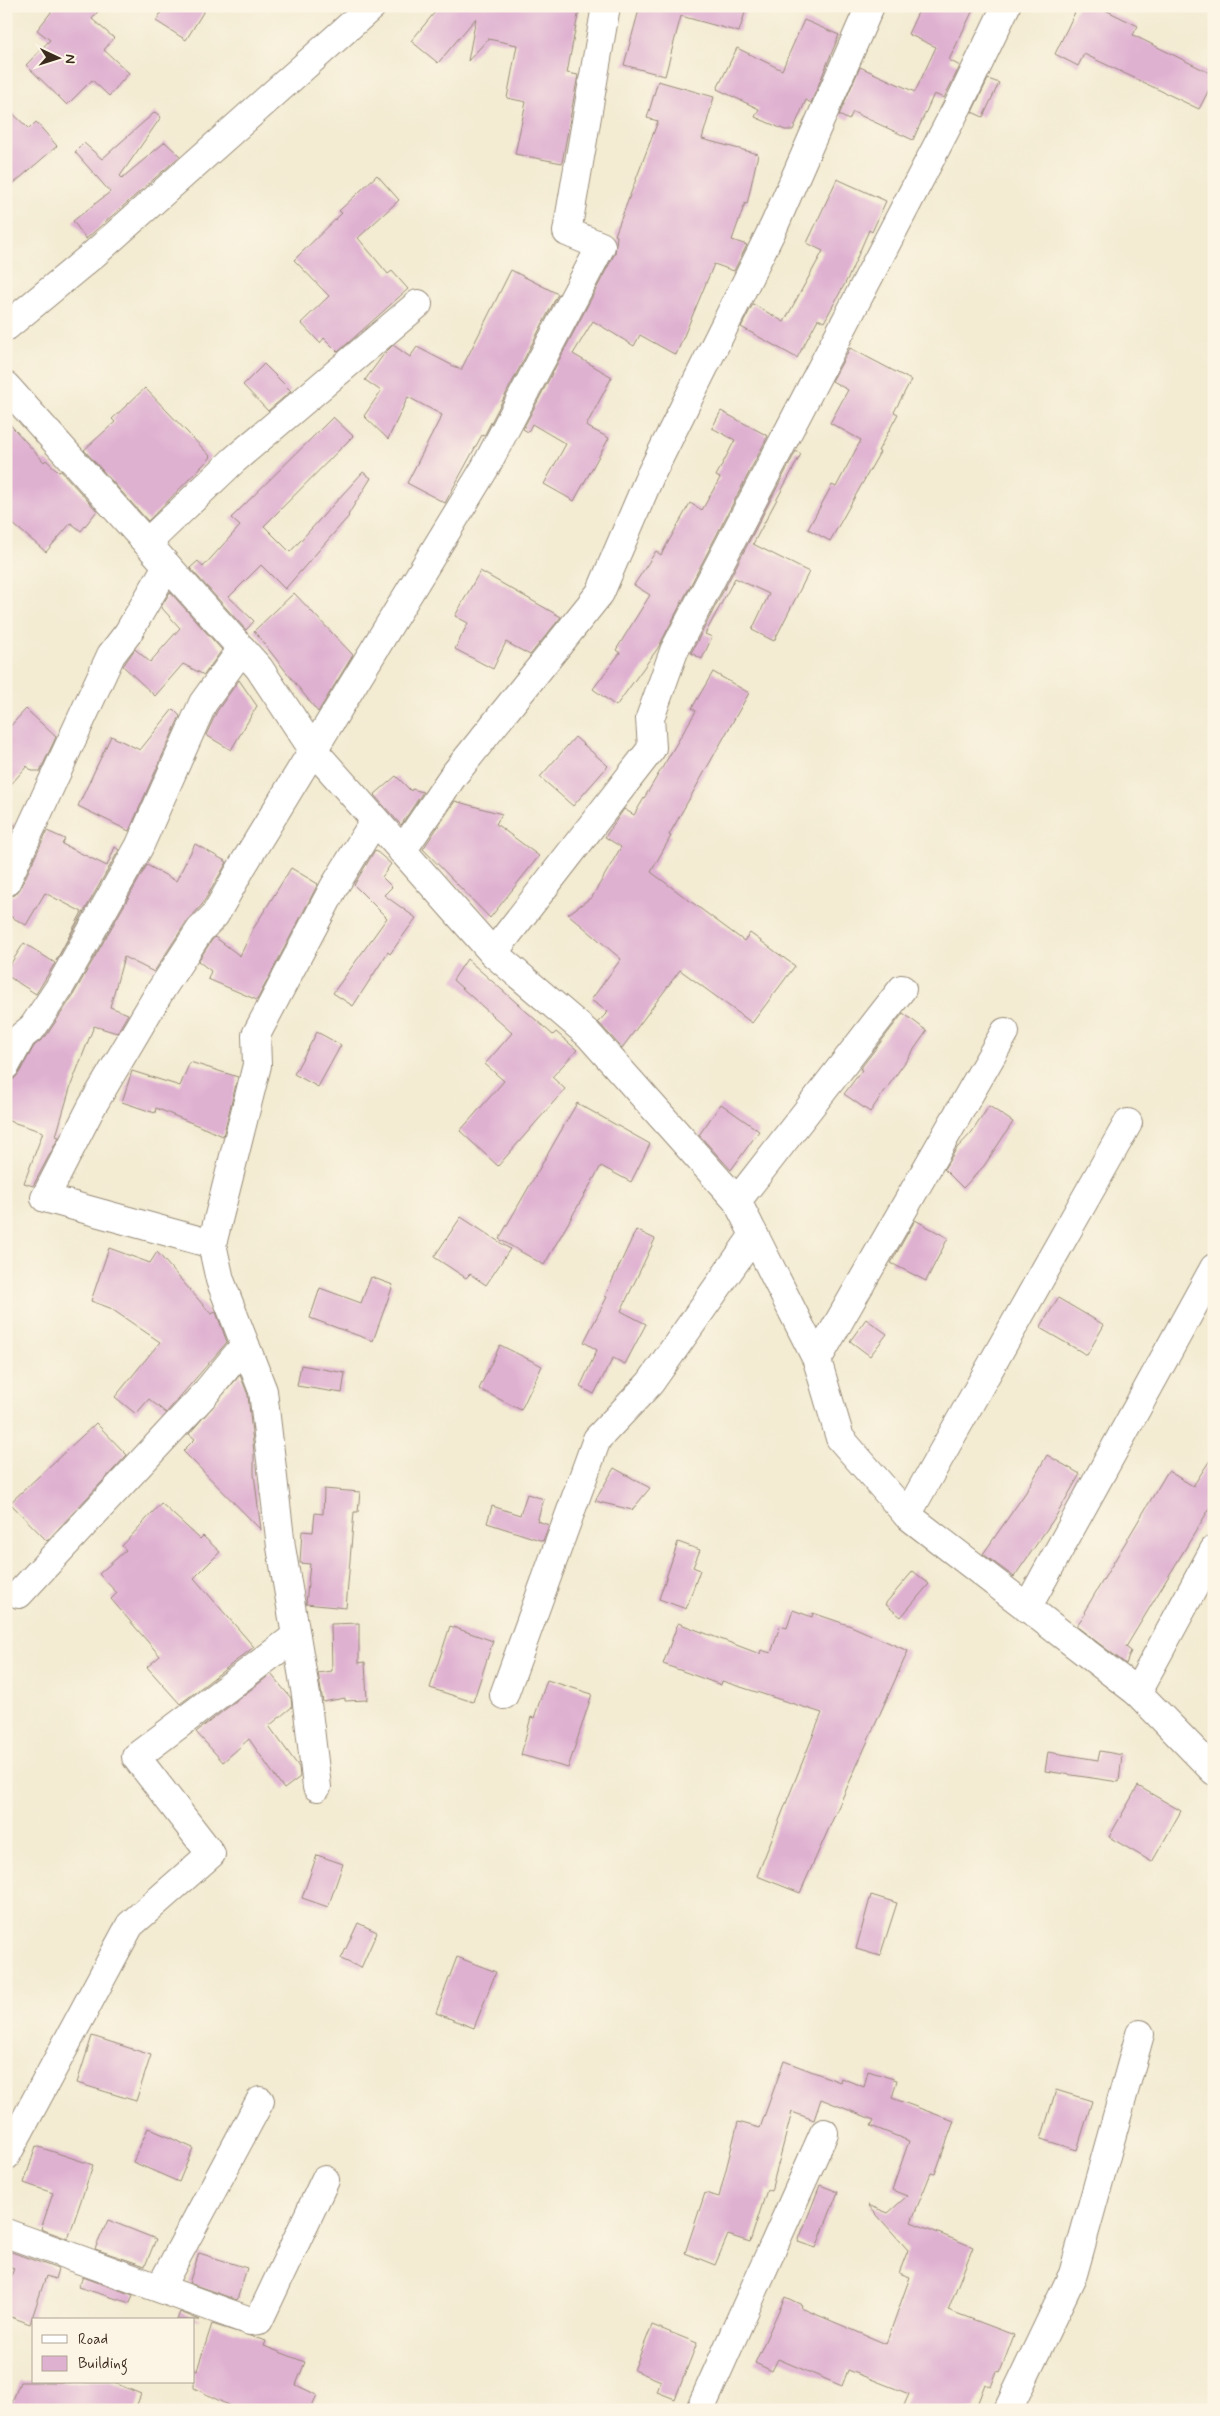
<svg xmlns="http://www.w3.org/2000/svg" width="1220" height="2416" viewBox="0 0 1220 2416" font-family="Mynerve,sans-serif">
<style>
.building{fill:#dfb1d1}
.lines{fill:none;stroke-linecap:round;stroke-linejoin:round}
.minor-casing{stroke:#978a78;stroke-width:30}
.minor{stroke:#fff;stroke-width:28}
</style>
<rect width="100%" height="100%" fill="#fcf5e5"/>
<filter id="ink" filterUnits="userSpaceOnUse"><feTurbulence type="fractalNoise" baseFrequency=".02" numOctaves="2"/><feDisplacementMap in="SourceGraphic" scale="10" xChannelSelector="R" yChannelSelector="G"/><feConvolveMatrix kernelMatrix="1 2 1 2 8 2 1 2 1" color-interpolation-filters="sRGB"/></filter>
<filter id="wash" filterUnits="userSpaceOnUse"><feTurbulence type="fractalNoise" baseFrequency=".0096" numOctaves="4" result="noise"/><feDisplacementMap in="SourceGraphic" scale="20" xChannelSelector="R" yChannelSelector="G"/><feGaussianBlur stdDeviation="1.12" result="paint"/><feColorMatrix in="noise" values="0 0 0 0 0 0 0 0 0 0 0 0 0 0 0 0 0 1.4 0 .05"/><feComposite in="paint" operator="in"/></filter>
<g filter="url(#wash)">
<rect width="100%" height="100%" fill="#f3ebd2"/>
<g id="blocks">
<g class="building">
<path d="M 56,6 L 102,6 L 92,19 L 114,38 L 104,50 L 129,73 L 109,96 L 92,80 L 67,105 L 26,65 L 50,40 L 37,30 Z"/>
<path d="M 165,6 L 207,6 L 186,40 L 156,21 Z"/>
<path d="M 440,6 L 561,6 L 579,10 L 567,73 L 578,75 L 562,163 L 515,154 L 526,102 L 507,98 L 517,45 L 488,39 L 468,61 L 476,18 L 438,63 L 411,41 Z"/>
<path d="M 640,6 L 747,6 L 739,32 L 681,16 L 665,76 L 624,65 Z"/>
<path d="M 921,6 L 975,6 L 949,60 L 960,66 L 944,98 L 934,94 L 913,140 L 853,112 L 849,120 L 839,115 L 860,67 L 915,92 L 936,47 L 908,34 Z"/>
<path d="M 1078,6 L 1097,6 L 1138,26 L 1133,35 L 1214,75 L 1214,80 L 1199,109 L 1084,54 L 1078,66 L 1055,54 Z"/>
<path d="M 804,20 L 839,35 L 811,103 L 806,100 L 793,130 L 785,130 L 755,117 L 759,109 L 717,89 L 737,48 L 782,70 Z"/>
<path d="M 988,79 L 999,83 L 983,117 L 972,112 Z"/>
<path d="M 658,81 L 714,97 L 702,139 L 758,154 L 747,204 L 745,203 L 732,240 L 747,245 L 734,271 L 714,264 L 676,355 L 640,335 L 634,346 L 593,321 L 573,354 L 612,377 L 586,426 L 609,438 L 574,501 L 544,484 L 566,444 L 532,424 L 528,432 L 523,429 L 615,253 L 617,236 L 615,235 L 658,121 L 647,118 Z"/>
<path d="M 6,107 L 29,129 L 36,122 L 57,146 L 6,190 Z"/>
<path d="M 155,112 L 161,117 L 120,176 L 122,178 L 165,142 L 180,156 L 86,239 L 73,221 L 110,192 L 75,152 L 84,143 L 102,159 Z"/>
<path d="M 377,175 L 399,200 L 358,238 L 388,274 L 392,271 L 408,289 L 338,352 L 324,338 L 320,343 L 301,323 L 329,296 L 294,260 L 342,213 L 339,211 Z"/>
<path d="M 837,179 L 886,201 L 872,232 L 869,230 L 849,276 L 824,322 L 818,319 L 797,358 L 741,327 L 753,304 L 784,322 L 823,251 L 807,243 Z"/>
<path d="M 511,270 L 558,294 L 484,436 L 482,435 L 445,503 L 407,483 L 442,415 L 408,397 L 388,439 L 364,416 L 381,391 L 365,380 L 384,354 L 393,345 L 410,357 L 417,347 L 461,370 Z"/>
<path d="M 850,348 L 911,380 L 894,412 L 898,414 L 878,451 L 880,452 L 830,541 L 808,529 L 832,485 L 836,487 L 861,440 L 830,423 L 848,390 L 832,381 Z"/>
<path d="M 264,364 L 291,391 L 268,411 L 243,385 Z"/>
<path d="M 145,388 L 211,457 L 148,521 L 84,450 L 115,422 L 112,419 Z"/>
<path d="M 721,411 L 768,436 L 658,648 L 616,706 L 593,689 L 620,653 L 616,650 L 650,595 L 634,585 L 656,551 L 661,555 L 690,503 L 702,510 L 720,478 L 716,476 L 735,440 L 712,428 Z"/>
<path d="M 333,417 L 353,436 L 264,526 L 290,552 L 363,472 L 371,478 L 348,515 L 349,516 L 285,589 L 261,565 L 229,597 L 254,621 L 246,630 L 190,568 L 198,561 L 203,567 L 240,526 L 231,518 Z"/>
<path d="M 6,420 L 44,462 L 46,460 L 59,472 L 61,471 L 97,511 L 81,531 L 71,523 L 46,552 L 6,518 Z"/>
<path d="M 796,451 L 801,454 L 753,544 L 809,572 L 774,641 L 752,630 L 769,594 L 735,578 L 705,634 L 712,637 L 702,659 L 691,653 Z"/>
<path d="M 480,571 L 561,617 L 530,655 L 506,642 L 493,669 L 455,649 L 468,623 L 455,616 Z"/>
<path d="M 170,592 L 222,650 L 204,675 L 183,664 L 155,696 L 123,666 L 135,649 L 150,662 L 180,628 L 161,607 Z"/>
<path d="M 294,593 L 353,655 L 318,712 L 254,631 Z"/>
<path d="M 713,672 L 749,693 L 669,835 L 671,836 L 651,872 L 744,941 L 750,933 L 795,966 L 752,1023 L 680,970 L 622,1048 L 598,1022 L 608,1012 L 591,1000 L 621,959 L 568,914 L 592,897 L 621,847 L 605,837 L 624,809 L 634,815 L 696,711 L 692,708 Z"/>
<path d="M 239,680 L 257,706 L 231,750 L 206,735 L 217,711 Z"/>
<path d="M 26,709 L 56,737 L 40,771 L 32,771 L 27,766 L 6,790 L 6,731 Z"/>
<path d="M 173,709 L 180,716 L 129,831 L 78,806 L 111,736 L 140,750 Z"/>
<path d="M 575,737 L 608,766 L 573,806 L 540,777 Z"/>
<path d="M 396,776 L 411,791 L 412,789 L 423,792 L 401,825 L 374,795 Z"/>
<path d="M 455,801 L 502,814 L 496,824 L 539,856 L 490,918 L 423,849 Z"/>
<path d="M 6,818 L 15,825 L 6,844 Z"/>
<path d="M 47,831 L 65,839 L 62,844 L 107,866 L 115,847 L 119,850 L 56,961 L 82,912 L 45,893 L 26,925 L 6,914 L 6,897 L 15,895 L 20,889 Z"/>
<path d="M 195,844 L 227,862 L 202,905 L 187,921 L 154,972 L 124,957 L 110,1007 L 128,1014 L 117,1033 L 94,1026 L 71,1085 L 56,1136 L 59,1137 L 33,1186 L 24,1183 L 43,1132 L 6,1120 L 6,1081 L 14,1079 L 19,1073 L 34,1046 L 46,1036 L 72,997 L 147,865 L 176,881 Z"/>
<path d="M 375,850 L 391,864 L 382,877 L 392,887 L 384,895 L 416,918 L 390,954 L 388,952 L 353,1006 L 333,993 L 387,918 L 354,885 Z"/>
<path d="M 291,868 L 318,884 L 257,1000 L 208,979 L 211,971 L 198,961 L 212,940 L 215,937 L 240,956 L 253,929 Z"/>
<path d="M 24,943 L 55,963 L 36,994 L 6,975 L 6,971 Z"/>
<path d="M 467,959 L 553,1035 L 556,1032 L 577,1050 L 552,1077 L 565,1089 L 498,1166 L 460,1131 L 504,1081 L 485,1064 L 512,1033 L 453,980 Z"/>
<path d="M 903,1013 L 927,1031 L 870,1112 L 844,1094 L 862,1070 L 860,1069 Z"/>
<path d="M 317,1032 L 341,1045 L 318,1087 L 294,1074 Z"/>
<path d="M 190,1062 L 238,1077 L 223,1136 L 156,1108 L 155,1113 L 122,1102 L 132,1071 L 180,1086 Z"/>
<path d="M 577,1103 L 650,1144 L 631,1182 L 601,1166 L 544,1265 L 499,1239 Z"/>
<path d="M 721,1104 L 759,1131 L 731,1170 L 699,1135 Z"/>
<path d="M 989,1106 L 1013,1122 L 984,1166 L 963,1188 L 944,1169 L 957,1148 L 972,1132 Z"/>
<path d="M 461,1217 L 510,1249 L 486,1285 L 470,1274 L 466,1278 L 434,1257 Z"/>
<path d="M 915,1220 L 948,1238 L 926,1281 L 891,1263 Z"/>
<path d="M 636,1230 L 655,1239 L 621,1311 L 646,1324 L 625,1364 L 613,1358 L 594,1394 L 580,1387 L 597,1350 L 584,1342 L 607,1297 L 605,1296 Z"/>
<path d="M 109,1248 L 150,1263 L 157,1252 L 211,1314 L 216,1312 L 227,1342 L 166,1413 L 149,1399 L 136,1414 L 115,1397 L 160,1342 L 110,1308 L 91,1301 Z"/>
<path d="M 371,1277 L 393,1285 L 373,1341 L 310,1318 L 320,1288 L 361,1303 Z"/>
<path d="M 1058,1298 L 1104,1325 L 1087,1355 L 1040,1328 Z"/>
<path d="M 866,1319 L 887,1334 L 870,1356 L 850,1341 Z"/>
<path d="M 500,1345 L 542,1366 L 521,1410 L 479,1389 Z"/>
<path d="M 301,1365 L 345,1373 L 342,1393 L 297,1386 Z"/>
<path d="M 240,1375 L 248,1395 L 254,1453 L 254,1474 L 261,1530 L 183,1451 L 195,1439 L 189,1434 Z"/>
<path d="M 96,1423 L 127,1455 L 47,1541 L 10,1503 Z"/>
<path d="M 1214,1454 L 1214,1501 L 1126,1647 L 1131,1651 L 1126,1664 L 1076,1626 L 1086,1613 L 1084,1612 L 1168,1471 L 1193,1486 Z"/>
<path d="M 1047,1455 L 1080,1474 L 1056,1516 L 1014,1577 L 983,1554 L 1026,1492 Z"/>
<path d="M 614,1468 L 650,1488 L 632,1510 L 595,1501 Z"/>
<path d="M 324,1489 L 360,1492 L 358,1512 L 354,1512 L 346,1608 L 306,1604 L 310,1564 L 300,1563 L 302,1531 L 313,1532 L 315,1513 L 323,1514 Z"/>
<path d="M 527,1494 L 544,1499 L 537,1521 L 549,1525 L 543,1541 L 487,1523 L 492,1506 L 520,1515 Z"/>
<path d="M 161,1503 L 200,1539 L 203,1536 L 220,1552 L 194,1578 L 254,1647 L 180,1704 L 147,1667 L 160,1656 L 111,1599 L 117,1593 L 99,1574 L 126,1550 L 122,1546 Z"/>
<path d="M 678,1542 L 700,1550 L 693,1567 L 700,1570 L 686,1609 L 659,1599 Z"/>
<path d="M 913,1571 L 929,1584 L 901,1617 L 885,1604 Z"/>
<path d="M 793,1610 L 812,1617 L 813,1613 L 851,1626 L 908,1651 L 800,1893 L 757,1876 L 822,1713 L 722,1681 L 721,1685 L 663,1664 L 678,1623 L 760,1654 L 761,1650 L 771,1653 L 780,1626 L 787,1628 Z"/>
<path d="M 359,1623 L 359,1663 L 365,1662 L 367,1700 L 345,1701 L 345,1698 L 323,1702 L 318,1673 L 332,1671 L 331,1624 Z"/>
<path d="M 450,1626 L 493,1641 L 473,1702 L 430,1688 Z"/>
<path d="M 271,1674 L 291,1698 L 292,1707 L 269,1726 L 299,1767 L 300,1777 L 284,1789 L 249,1739 L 223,1762 L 196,1732 Z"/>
<path d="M 547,1680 L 592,1694 L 568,1768 L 521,1755 L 531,1717 L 534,1718 Z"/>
<path d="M 1100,1751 L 1122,1755 L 1119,1782 L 1045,1771 L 1048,1752 L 1098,1760 Z"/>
<path d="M 1138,1786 L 1181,1811 L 1152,1862 L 1109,1837 Z"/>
<path d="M 317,1855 L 343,1864 L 328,1907 L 302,1898 Z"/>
<path d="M 871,1895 L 897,1903 L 880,1956 L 856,1949 Z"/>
<path d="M 358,1923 L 377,1932 L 361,1968 L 341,1959 Z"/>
<path d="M 457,1957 L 496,1972 L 474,2028 L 436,2013 Z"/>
<path d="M 92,2036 L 151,2055 L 136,2101 L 77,2083 Z"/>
<path d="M 784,2061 L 840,2082 L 841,2078 L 864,2087 L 868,2071 L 897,2080 L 892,2098 L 954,2121 L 935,2174 L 931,2173 L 911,2222 L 973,2247 L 948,2310 L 1014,2335 L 1000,2372 L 997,2371 L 991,2387 L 985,2384 L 975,2410 L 902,2410 L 909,2394 L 848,2370 L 842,2386 L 778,2359 L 772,2371 L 755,2363 L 785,2297 L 802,2305 L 801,2308 L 886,2344 L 910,2277 L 899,2273 L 908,2250 L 868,2205 L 888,2213 L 907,2196 L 892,2190 L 909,2141 L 871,2126 L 874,2120 L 821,2099 L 814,2120 L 792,2112 L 771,2191 L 767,2190 L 750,2242 L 728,2235 L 715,2265 L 685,2253 L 705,2193 L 719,2197 L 738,2122 L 760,2128 Z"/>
<path d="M 1056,2090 L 1092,2101 L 1077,2150 L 1041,2139 Z"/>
<path d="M 148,2128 L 193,2148 L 179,2182 L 133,2162 Z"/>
<path d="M 36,2146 L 93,2165 L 68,2239 L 41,2229 L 53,2193 L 24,2183 Z"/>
<path d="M 820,2185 L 838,2192 L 816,2248 L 798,2242 Z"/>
<path d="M 108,2220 L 156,2239 L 145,2266 L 95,2249 Z"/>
<path d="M 6,2250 L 58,2269 L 55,2279 L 46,2276 L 30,2324 L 6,2315 L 6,2291 L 14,2268 L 6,2265 Z"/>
<path d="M 199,2253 L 247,2268 L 237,2300 L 189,2283 Z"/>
<path d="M 83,2277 L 133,2295 L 130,2303 L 78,2287 Z"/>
<path d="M 180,2312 L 200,2320 L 177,2320 Z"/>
<path d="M 212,2324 L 266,2341 L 264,2346 L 305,2362 L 296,2385 L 317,2395 L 310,2410 L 238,2410 L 194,2388 L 194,2368 L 197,2370 Z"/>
<path d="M 652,2325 L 697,2343 L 675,2399 L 657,2392 L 661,2381 L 634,2370 Z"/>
<path d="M 20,2382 L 112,2382 L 141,2394 L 135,2410 L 9,2410 Z"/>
</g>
</g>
</g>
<g filter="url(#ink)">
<use href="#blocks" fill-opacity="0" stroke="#978a78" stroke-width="1"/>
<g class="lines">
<g class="minor-casing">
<g id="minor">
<path d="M 6,327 L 94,254 L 372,6"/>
<path d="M 6,386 L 259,668 L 314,751 L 493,953 L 588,1034 L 737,1201 L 817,1360 L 840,1438 L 907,1515 L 1137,1692 L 1214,1771"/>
<path d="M 147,543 L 234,460 L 418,304"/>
<path d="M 402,851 L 453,776 L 600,593 L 650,476 L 774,226 L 870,6"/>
<path d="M 6,882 L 111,655 L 128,633 L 167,566"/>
<path d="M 493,953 L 652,748 L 650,718 L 674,651 L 961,100 L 1006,6"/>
<path d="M 6,1065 L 22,1036 L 33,1027 L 59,988 L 139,847 L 203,703 L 242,649"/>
<path d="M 737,1201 L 902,989"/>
<path d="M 212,1244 L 45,1198 L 91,1108 L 159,993 L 200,930 L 215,915 L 243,865 L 485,468 L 601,246 L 567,232 L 606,6"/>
<path d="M 817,1360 L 1005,1032"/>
<path d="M 907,1515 L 1128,1123"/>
<path d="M 19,1594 L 203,1396 L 245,1345"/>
<path d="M 1027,1608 L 1214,1268"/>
<path d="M 1137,1692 L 1214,1550"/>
<path d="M 504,1695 L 597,1439 L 650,1383 L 754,1235"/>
<path d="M 317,1787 L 306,1695 L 281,1547 L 263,1391 L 220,1280 L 212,1244 L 257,1065 L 256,1035 L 334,887 L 375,820"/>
<path d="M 6,2156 L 130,1925 L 211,1854 L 136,1757 L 296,1636"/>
<path d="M 6,2233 L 250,2321 L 259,2320 L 325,2180"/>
<path d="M 160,2288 L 260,2101"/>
<path d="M 700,2410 L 824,2133"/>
<path d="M 1008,2410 L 1073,2274 L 1140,2034"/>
</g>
</g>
<use href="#minor" class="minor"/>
</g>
</g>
<rect width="1220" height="2416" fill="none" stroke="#fcf5e5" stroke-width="25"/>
<rect x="32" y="2318" width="162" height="65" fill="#fcf5e5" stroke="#afa495"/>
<rect x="42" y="2335" width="25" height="8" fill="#ffffff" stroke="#afa495"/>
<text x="78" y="2344" font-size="15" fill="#3b2a1e">Road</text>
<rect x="42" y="2356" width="25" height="15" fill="#dfb1d1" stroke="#afa495"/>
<text x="78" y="2368" font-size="15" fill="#3b2a1e">Building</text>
<g transform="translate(58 58) rotate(94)" stroke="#fcf5e5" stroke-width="4" paint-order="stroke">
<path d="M0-4L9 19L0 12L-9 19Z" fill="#3b2a1e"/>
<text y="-8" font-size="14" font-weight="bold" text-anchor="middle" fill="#3b2a1e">N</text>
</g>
</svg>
